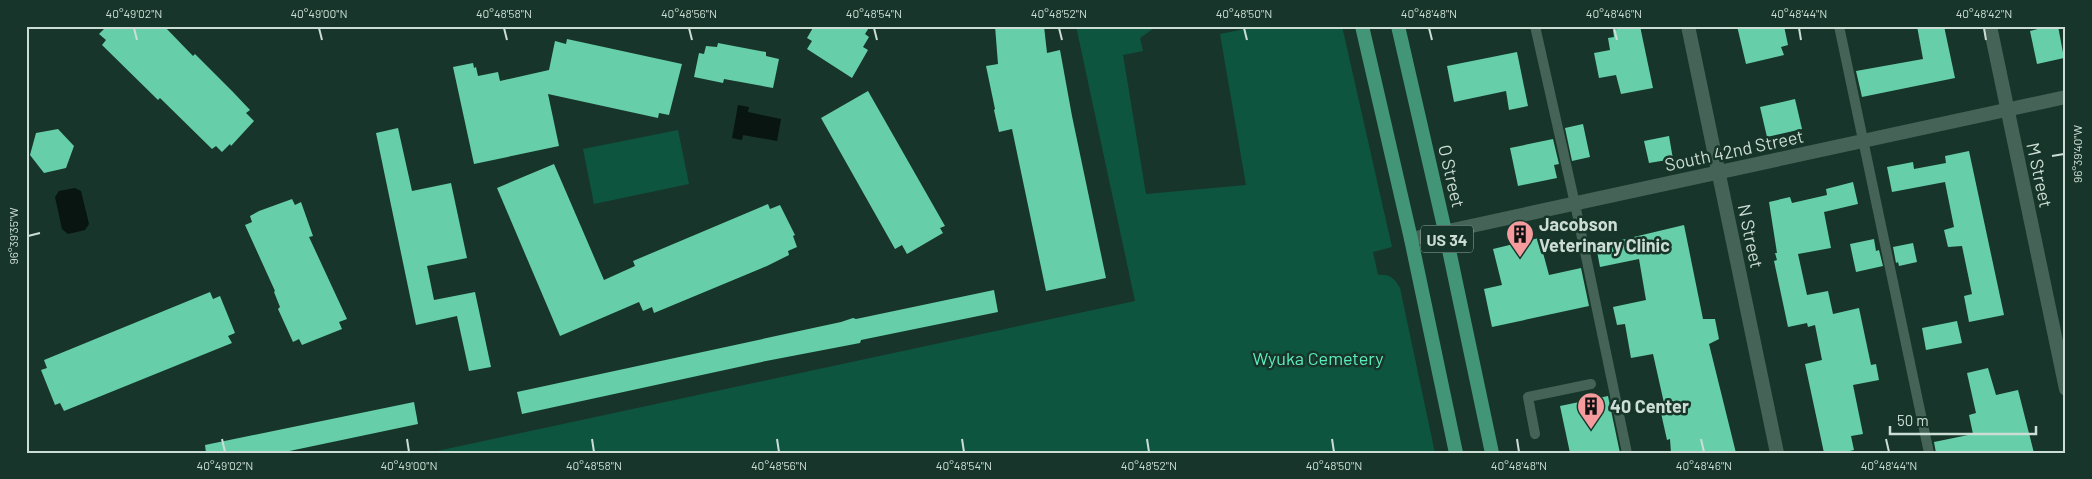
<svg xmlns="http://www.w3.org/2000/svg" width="2092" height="479" viewBox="0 0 2092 479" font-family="Barlow,sans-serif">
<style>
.green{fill:#0e5540}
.water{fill:#081510}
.building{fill:#66cfa9}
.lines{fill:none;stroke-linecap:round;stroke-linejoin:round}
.service{stroke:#456457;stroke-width:10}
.minor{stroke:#456457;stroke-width:14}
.primary{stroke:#439578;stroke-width:14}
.ticks{fill:none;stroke:#ccddd5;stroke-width:2}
.labels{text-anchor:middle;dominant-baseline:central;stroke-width:5;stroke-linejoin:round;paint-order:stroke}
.shield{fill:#17352a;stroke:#96aba2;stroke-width:1}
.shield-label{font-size:16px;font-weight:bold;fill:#ccddd5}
.street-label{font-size:18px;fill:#ccddd5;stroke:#17352a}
.poi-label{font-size:18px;font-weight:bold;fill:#ccddd5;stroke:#17352a;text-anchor:start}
.park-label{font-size:18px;fill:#5deebd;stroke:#17352a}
.neatline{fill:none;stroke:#ccddd5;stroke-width:2}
.ticks-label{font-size:12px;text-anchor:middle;fill:#ccddd5}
</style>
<rect width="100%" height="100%" fill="#17352a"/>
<g class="green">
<path d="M 1076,26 L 1157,26 L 1140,38 L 1143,51 L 1123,55 L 1146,194 L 1246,185 L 1220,34 L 1259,26 L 1342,26 L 1392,247 L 1373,252 L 1378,275 C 1390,274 1394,278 1400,288 L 1435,453 L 428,453 L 1135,301 Z"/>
<path d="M 678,130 L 689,184 L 594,204 L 583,149 Z"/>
</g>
<g class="water">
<path d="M 738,105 L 749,107 L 748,112 L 781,119 L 777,141 L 743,135 L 742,140 L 732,138 Z"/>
<path d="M 75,188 L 81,191 L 89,224 L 85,230 L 68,234 L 62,229 L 55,197 L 59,191 Z"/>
</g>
<g class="building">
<path d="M 107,26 L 164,26 L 193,56 L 195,54 L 233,92 L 250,110 L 246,113 L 254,121 L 231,146 L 230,144 L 222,152 L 216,146 L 212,149 L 160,98 L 158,100 L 102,45 L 106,40 L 99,34 Z"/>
<path d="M 814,26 L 870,26 L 865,34 L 869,37 L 863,47 L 868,50 L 852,78 L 807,49 L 812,41 L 807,38 Z"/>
<path d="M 995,26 L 1044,26 L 1047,53 L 1060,50 L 1072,116 L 1106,278 L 1046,291 L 1012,129 L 999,132 L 994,110 L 995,109 L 986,66 L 998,64 Z"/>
<path d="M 1632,26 L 1640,26 L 1653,88 L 1621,94 L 1616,75 L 1599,78 L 1594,53 L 1610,50 L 1608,38 L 1614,37 L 1613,30 Z"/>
<path d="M 1737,26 L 1784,26 L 1788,45 L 1781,47 L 1784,55 L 1746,64 Z"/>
<path d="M 1917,26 L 1944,26 L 1955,78 L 1862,97 L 1856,71 L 1923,59 Z"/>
<path d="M 2049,26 L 2058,26 L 2064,58 L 2037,64 L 2030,31 Z"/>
<path d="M 567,39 L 682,64 L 669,115 L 659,113 L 658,118 L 548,94 L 559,146 L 474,164 L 453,67 L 473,63 L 474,68 L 476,67 L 478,76 L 498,72 L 500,81 L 549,70 L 555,41 L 566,44 Z"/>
<path d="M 718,43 L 766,52 L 766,56 L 779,59 L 773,88 L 724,79 L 723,83 L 694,77 L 699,53 L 704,54 L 706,46 L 717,47 Z"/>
<path d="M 1517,52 L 1528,106 L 1509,110 L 1506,91 L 1454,102 L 1447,66 Z"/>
<path d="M 868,91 L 945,226 L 940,228 L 943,233 L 907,254 L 902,245 L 895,249 L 821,118 Z"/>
<path d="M 1795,99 L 1802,129 L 1767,137 L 1760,107 Z"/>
<path d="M 1583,124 L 1590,157 L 1572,161 L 1565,128 Z"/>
<path d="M 398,128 L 412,191 L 451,183 L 467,258 L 427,266 L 434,300 L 475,292 L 491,367 L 469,371 L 457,316 L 416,325 L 376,133 Z"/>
<path d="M 58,129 L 74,146 L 66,168 L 44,173 L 30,155 L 36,133 Z"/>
<path d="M 1669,136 L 1673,159 L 1649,163 L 1644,141 Z"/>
<path d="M 1553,139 L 1559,164 L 1554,165 L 1557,178 L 1518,186 L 1510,148 Z"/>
<path d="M 1969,151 L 2004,315 L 1969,322 L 1964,296 L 1972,294 L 1962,246 L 1948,247 L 1944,230 L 1954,227 L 1945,182 L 1892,192 L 1887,167 L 1913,162 L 1914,169 L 1946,163 L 1945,156 Z"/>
<path d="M 554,164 L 604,280 L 635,266 L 633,261 L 768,204 L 770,209 L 780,205 L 795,235 L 793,236 L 797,247 L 788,251 L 789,255 L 767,266 L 654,313 L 652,307 L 643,311 L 639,302 L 560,336 L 497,188 Z"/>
<path d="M 1853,182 L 1858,204 L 1824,212 L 1831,248 L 1798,254 L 1807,295 L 1828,291 L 1833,314 L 1859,308 L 1871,365 L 1876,364 L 1879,380 L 1853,385 L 1863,434 L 1851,436 L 1854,450 L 1841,453 L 1824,453 L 1805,364 L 1822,360 L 1815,325 L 1808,327 L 1807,323 L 1788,327 L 1774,261 L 1777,260 L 1775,253 L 1777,253 L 1769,202 L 1790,197 L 1792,203 L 1827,195 L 1826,189 Z"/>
<path d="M 292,199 L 295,205 L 301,202 L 313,236 L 309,237 L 347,319 L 339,322 L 342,329 L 302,345 L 299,339 L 293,342 L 278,309 L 280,307 L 274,292 L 275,291 L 245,225 L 252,222 L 250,216 L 259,211 Z"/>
<path d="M 1684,225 L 1703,319 L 1715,319 L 1719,339 L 1709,344 L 1736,453 L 1671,453 L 1670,439 L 1667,440 L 1661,413 L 1666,412 L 1653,354 L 1631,358 L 1625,324 L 1617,325 L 1613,307 L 1646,300 L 1639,259 L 1600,267 L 1596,246 Z"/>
<path d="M 1539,238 L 1549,275 L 1581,268 L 1589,306 L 1492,327 L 1484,289 L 1502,285 L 1493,249 Z"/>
<path d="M 1874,239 L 1876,251 L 1879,250 L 1883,266 L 1856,272 L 1850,244 Z"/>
<path d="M 1913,243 L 1917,262 L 1899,266 L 1898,262 L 1896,263 L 1893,247 Z"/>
<path d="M 994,290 L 998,312 L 861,340 L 860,343 L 766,361 L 522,414 L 517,392 L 841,322 L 853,318 L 856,319 Z"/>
<path d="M 210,292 L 213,299 L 220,296 L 235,333 L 228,336 L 232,343 L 64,411 L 60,403 L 55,405 L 41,370 L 47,368 L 44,360 Z"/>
<path d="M 1957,321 L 1962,343 L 1926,350 L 1922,328 Z"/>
<path d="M 1988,368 L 1996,395 L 2018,390 L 2034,453 L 1936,453 L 1934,442 L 1973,434 L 1969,415 L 1976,413 L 1967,373 Z"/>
<path d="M 1608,396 L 1620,453 L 1570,453 L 1560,406 Z"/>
<path d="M 414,402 L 418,424 L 280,453 L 206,453 L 205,445 Z"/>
</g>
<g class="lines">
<g class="service">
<path d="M 1535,26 L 1575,204 L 1627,453"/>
<path d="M 1839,26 L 1929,453"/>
<path d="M 1535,434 L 1528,397 L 1591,384"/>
</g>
<g class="minor">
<path d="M 1688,26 L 1777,453"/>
<path d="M 1990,26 L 2066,389"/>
<path d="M 1411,239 L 2066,97"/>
</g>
<g class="primary">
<path d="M 1362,26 L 1411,239 L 1456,453"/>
<path d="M 1398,26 L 1445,231 L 1492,453"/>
</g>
</g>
<path class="ticks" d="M 134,28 L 137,40M 319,28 L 322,40M 504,28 L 507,40M 689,28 L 692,40M 874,28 L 877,40M 1059,28 L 1062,40M 1244,28 L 1247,40M 1429,28 L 1432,40M 1614,28 L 1617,40M 1799,28 L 1801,40M 1984,28 L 1986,40M 2052,156 L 2064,154M 28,236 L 40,233M 222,439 L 225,452M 407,439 L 409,452M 592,439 L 594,452M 777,439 L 779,452M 962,439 L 964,452M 1147,439 L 1149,452M 1332,439 L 1334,452M 1517,439 L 1519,452M 1701,439 L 1704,452M 1886,439 L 1889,452"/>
<defs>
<g id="building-pin" transform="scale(1.4375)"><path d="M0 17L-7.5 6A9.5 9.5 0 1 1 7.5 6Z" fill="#f59b9e" stroke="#17352a"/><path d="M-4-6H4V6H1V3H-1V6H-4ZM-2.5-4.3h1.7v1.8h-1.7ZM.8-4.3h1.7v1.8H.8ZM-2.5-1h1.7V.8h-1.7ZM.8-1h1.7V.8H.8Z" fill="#111"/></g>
</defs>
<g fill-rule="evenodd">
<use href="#building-pin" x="1520" y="234"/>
<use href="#building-pin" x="1591" y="406"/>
</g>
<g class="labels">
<rect class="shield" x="1421" y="225.5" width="52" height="27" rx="4"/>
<g class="shield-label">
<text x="1447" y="239">US 34</text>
</g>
<g class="street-label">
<text transform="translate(1734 150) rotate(-12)">South 42nd Street</text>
<text transform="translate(2040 175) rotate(78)">M Street</text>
<text transform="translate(1452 176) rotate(77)">O Street</text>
<text transform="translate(1751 236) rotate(78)">N Street</text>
</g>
<g class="poi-label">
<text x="1539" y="224">Jacobson<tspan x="1539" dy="21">Veterinary Clinic</tspan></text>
<text x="1610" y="406">40 Center</text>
</g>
<g class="park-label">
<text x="1318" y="358">Wyuka Cemetery</text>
</g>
</g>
<rect width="2092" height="479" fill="none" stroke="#17352a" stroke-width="55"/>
<path d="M1890 426v8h146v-8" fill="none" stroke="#ccddd5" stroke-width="2.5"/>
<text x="1897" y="426" font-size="15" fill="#ccddd5" stroke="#17352a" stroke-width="4" paint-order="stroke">50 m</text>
<rect x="28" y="28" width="2036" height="424" class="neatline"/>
<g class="ticks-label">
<text x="134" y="18">40°49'02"N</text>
<text x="319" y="18">40°49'00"N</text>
<text x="504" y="18">40°48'58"N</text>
<text x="689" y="18">40°48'56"N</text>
<text x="874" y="18">40°48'54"N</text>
<text x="1059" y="18">40°48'52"N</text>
<text x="1244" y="18">40°48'50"N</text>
<text x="1429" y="18">40°48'48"N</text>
<text x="1614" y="18">40°48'46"N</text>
<text x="1799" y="18">40°48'44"N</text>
<text x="1984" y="18">40°48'42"N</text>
<text transform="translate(2078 154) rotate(-90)" y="4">96°39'40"W</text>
<text transform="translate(14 236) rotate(-90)" y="4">96°39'35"W</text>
<text x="225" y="470">40°49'02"N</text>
<text x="409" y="470">40°49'00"N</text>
<text x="594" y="470">40°48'58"N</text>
<text x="779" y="470">40°48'56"N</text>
<text x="964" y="470">40°48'54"N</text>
<text x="1149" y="470">40°48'52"N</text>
<text x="1334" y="470">40°48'50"N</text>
<text x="1519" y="470">40°48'48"N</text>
<text x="1704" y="470">40°48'46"N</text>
<text x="1889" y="470">40°48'44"N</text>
</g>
</svg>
